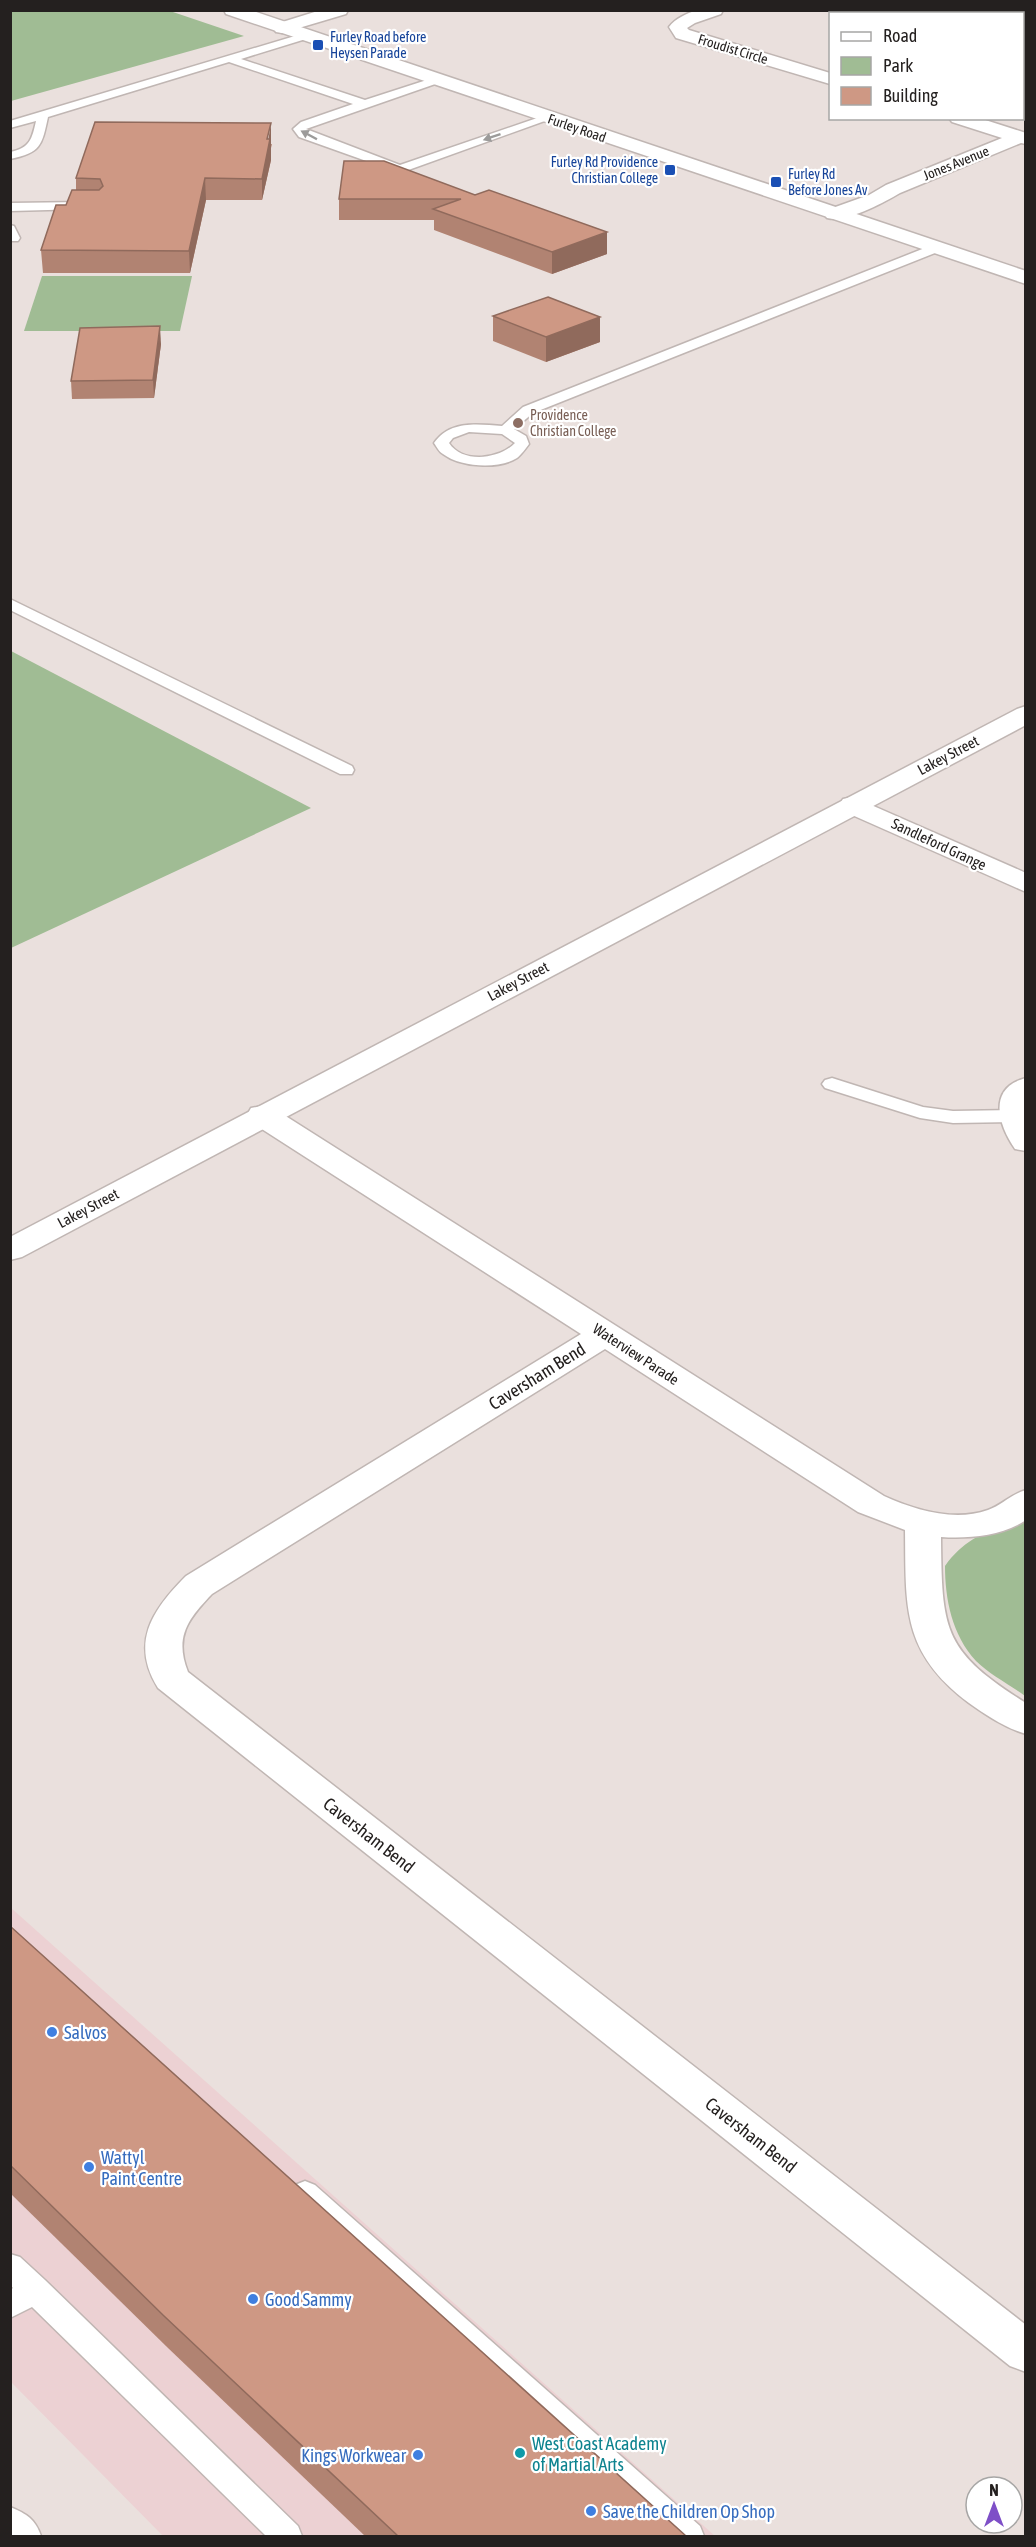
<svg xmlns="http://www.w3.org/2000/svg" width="1036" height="2547" viewBox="0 0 1036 2547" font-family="'Asap Condensed',sans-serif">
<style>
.commercial{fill:#ecd1d3}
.green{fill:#a0bc94}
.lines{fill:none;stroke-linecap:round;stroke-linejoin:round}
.lane-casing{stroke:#c0b6b3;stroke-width:3}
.street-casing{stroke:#c0b6b3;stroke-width:3}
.secondary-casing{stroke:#c0b6b3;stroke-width:3}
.primary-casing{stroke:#c0b6b3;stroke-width:3}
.lane{fill:#fff;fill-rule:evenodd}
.street{fill:#fff;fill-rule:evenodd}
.secondary{fill:#fff;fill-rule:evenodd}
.primary{fill:#fff;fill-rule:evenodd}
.wall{fill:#b18372}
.shaded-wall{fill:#906a5c}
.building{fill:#ce9884;stroke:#906a5c;stroke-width:1.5}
.oneway{fill:#9c9b9a}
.transit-dot{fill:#1a4fb4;stroke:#fff;stroke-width:2}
.education-dot{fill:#8d6e63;stroke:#fff;stroke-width:2}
.shop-dot{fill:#3f7fe0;stroke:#fff;stroke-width:2}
.culture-dot{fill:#0f9aa8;stroke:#fff;stroke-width:2}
.labels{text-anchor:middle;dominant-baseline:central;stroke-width:4.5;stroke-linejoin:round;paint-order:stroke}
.far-transit-label{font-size:14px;fill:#164399;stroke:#fff;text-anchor:start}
.far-street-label{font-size:14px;fill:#24201f;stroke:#fff}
.far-education-label{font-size:14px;fill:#785e54;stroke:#fff;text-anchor:start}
.street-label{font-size:15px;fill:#24201f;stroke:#fff}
.near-street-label{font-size:18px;fill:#24201f;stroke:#fff}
.near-shop-label{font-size:18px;fill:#366cbe;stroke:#fff;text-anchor:start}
.near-culture-label{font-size:18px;fill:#0d838f;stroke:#fff;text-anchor:start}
</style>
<rect width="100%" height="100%" fill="#eae0dd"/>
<path class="commercial" d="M 10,1907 L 715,2536 L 163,2536 L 11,2382 Z"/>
<g class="green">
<path d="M 11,10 L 170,11 L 244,36 L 11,101 Z"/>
<path d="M 42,276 L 192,276 L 180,331 L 24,331 Z"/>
<path d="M 11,651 L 311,808 L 11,948 Z"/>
<path d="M 1025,1515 L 1025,1696 C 1010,1685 989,1674 976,1661 C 952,1635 945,1599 945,1566 C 967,1535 992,1531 1025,1515 Z"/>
</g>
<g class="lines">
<g class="lane-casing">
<g id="lane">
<path d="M 305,33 L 311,36 L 309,38 L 241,59 L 365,100 L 433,78 L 441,78 L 441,82 L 306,129 L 400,165 L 543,116 L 551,116 L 553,118 L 400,173 L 299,137 L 293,129 L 301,122 L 353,104 L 229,62 L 48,117 C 42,145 41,153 10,159 L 10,152 C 30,148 32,139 36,121 L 10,128 L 10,121 Z"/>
<path d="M 82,202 L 88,206 L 86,209 L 10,211 L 10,203 Z"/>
<path d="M 10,225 L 14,226 L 20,238 L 18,241 L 10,241 Z"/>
<path d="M 935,244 L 941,248 L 940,251 L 533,413 L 514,429 L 526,436 L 529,444 C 526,448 521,455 517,458 C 498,470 460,467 443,454 C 439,452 437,447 434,443 C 450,420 477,424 502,426 L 523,407 ZM 469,432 L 502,434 L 515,443 C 500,459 463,464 449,443 L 453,438 Z"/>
<path d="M 10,599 L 352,766 L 354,770 L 352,774 L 340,774 L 10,610 Z"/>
<path d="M 832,1078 L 923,1107 L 953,1111 L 1014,1110 L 1021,1112 L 1024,1116 L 1021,1120 L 1014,1122 L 953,1123 L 920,1118 L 825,1088 L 822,1084 L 825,1080 Z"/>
<path d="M 305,2181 L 315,2185 L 700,2526 L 704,2536 L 668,2536 L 295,2201 L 291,2193 L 295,2185 Z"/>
<path d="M 10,2254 L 20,2257 L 45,2280 L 298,2526 L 302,2536 L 266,2536 L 32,2307 L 10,2318 L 10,2290 L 13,2288 L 10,2285 Z"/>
</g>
</g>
<g class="street-casing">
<g id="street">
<path d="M 321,10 L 348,10 L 346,14 L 282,33 L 276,32 L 273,28 L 276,24 Z"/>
<path d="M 697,10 L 723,10 L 721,14 L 695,23 L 687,28 L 689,30 L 830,73 L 830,84 L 676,38 L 669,27 C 676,18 686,14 697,10 Z"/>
<path d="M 958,10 L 983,10 L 985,14 L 960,14 Z"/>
<path d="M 1022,21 L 1026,22 L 1026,32 L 1022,31 Z"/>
<path d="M 949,118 L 979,118 L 1026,133 L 1026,144 L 1021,143 L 900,193 C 883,203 846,223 827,218 L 824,214 L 827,210 L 869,195 L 886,185 L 1002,138 L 952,122 Z"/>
<path d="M 853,797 L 1026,873 L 1026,892 L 843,811 L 839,805 L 843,799 Z"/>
<path d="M 1026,1078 L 1026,1151 L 1015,1149 C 998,1124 987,1088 1026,1078 Z"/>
<path d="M 262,1106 L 273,1108 L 884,1496 C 915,1510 954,1522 988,1510 C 1002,1505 1011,1494 1026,1490 L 1026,1520 C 1003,1536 968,1539 941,1537 C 942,1631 943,1651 1026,1703 L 1026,1734 C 1005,1728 986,1715 969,1703 C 901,1652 906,1607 905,1530 L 858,1512 L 605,1349 L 212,1594 C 188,1619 174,1637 188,1672 L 1026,2325 L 1026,2372 L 1010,2366 L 158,1688 C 130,1643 152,1610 186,1576 L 581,1334 L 251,1122 L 247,1115 L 251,1108 Z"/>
</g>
</g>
<g class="secondary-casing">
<g id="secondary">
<path d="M 224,10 L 250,10 L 1026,271 L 1026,284 L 226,14 Z"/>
<path d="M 1026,706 L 1026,725 L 22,1257 L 10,1260 L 10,1237 L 1017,709 Z"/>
</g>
</g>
<g class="primary-casing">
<path id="primary" d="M 10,2507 C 27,2514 35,2519 41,2536 L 10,2536 Z"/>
</g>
<use href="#lane" class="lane"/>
<use href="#street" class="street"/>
<use href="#secondary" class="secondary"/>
<use href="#primary" class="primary"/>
</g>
<g class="wall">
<path d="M 272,144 L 271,148 L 271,160 L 262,200 L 206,200 L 190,273 L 43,273 L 41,250 L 66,205 L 76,190 L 76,178 Z"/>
<path d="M 384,161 L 607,254 L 552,274 L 434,230 L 434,220 L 339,220 L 339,199 Z"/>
<path d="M 493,316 L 600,317 L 600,342 L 546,362 L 493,341 Z"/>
<path d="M 161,344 L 154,398 L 72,399 L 71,381 Z"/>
<path d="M 10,1926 L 686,2536 L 365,2536 L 168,2348 L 10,2193 Z"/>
</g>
<g class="shaded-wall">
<path d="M 271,123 L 271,160 L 262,200 L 262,179 Z"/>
<path d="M 205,178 L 206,200 L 190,273 L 189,251 Z"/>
<path d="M 607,232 L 607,254 L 552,274 L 552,252 Z"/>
<path d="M 600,317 L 600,342 L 546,362 L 546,337 Z"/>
<path d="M 160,326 L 161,344 L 154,398 L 153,380 Z"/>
</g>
<g class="building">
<path d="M 95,122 L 271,123 L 267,139 L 270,139 L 262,179 L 205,178 L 189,251 L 41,250 L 56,205 L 66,205 L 72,190 L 99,190 L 103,186 L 100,179 L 76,178 Z"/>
<path d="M 344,161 L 384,161 L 475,195 L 489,190 L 607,232 L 552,252 L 433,209 L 461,199 L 339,199 Z"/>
<path d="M 548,297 L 600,317 L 546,337 L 493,316 Z"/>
<path d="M 160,326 L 153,380 L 71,381 L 80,328 Z"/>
<path d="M 10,1926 L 686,2536 L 398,2536 L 164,2316 L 10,2165 Z"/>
</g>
<defs><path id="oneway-solid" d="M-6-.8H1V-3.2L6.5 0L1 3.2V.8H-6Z" transform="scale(1.5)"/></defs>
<g class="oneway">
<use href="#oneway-solid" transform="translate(309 135) rotate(-152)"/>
<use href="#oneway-solid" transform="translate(492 137) rotate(161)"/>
</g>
<g class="transit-dot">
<rect x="312" y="39" width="12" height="12" rx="3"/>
<rect x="664" y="164" width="12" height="12" rx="3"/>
<rect x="770" y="176" width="12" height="12" rx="3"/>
</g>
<circle class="education-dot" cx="518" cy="423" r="6"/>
<g class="shop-dot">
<circle cx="52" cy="2032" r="6"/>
<circle cx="89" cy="2167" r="6"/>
<circle cx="253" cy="2299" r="6"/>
<circle cx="418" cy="2455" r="6"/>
<circle cx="591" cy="2511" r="6"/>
</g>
<circle class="culture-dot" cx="520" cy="2453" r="6"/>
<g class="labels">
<g class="far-transit-label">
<text x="330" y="37">Furley Road before<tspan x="330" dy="16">Heysen Parade</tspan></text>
<text x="658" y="162" text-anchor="end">Furley Rd Providence<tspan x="658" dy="16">Christian College</tspan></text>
<text x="788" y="174">Furley Rd<tspan x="788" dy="16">Before Jones Av</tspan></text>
</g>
<g class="far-street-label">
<text transform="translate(733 49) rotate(17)">Froudist Circle</text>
<text transform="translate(577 128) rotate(19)">Furley Road</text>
<text transform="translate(956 163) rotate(-22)">Jones Avenue</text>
</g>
<g class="far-education-label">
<text x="530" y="415">Providence<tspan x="530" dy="16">Christian College</tspan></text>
</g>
<g class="street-label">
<text transform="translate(948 755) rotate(-28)">Lakey Street</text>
<text transform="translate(939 844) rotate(25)">Sandleford Grange</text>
<text transform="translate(518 981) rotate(-28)">Lakey Street</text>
<text transform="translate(88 1208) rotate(-28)">Lakey Street</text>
<text transform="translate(636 1354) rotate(33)">Waterview Parade</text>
</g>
<g class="near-street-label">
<text transform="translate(537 1376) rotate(-32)">Caversham Bend</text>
<text transform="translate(369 1835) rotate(38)">Caversham Bend</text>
<text transform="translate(751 2135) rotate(38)">Caversham Bend</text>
</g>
<g class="near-shop-label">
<text x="64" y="2032">Salvos</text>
<text x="101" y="2157">Wattyl<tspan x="101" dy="21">Paint Centre</tspan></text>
<text x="265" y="2299">Good Sammy</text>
<text x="406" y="2455" text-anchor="end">Kings Workwear</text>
<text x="603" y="2511">Save the Children Op Shop</text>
</g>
<g class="near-culture-label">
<text x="532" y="2443">West Coast Academy<tspan x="532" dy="21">of Martial Arts</tspan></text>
</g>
</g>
<rect width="1036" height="2547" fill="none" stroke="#24201f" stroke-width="24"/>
<rect x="829" y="12" width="195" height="108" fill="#ffffff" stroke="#a7a6a5" stroke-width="1.5"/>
<rect x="841" y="32" width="30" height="9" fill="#ffffff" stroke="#a7a6a5" stroke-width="1.5"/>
<text x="883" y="42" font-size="18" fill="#24201f">Road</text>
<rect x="841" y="57" width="30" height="18" fill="#a0bc94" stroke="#a7a6a5" stroke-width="1.5"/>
<text x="883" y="72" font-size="18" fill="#24201f">Park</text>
<rect x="841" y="87" width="30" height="18" fill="#ce9884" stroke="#a7a6a5" stroke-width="1.5"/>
<text x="883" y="102" font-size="18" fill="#24201f">Building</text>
<g transform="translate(994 2505)"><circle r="28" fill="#ffffff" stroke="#a7a6a5" stroke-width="1.5"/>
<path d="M0-4.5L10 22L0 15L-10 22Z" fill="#7e4fc7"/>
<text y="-9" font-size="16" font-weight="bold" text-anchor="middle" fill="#24201f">N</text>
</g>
</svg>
